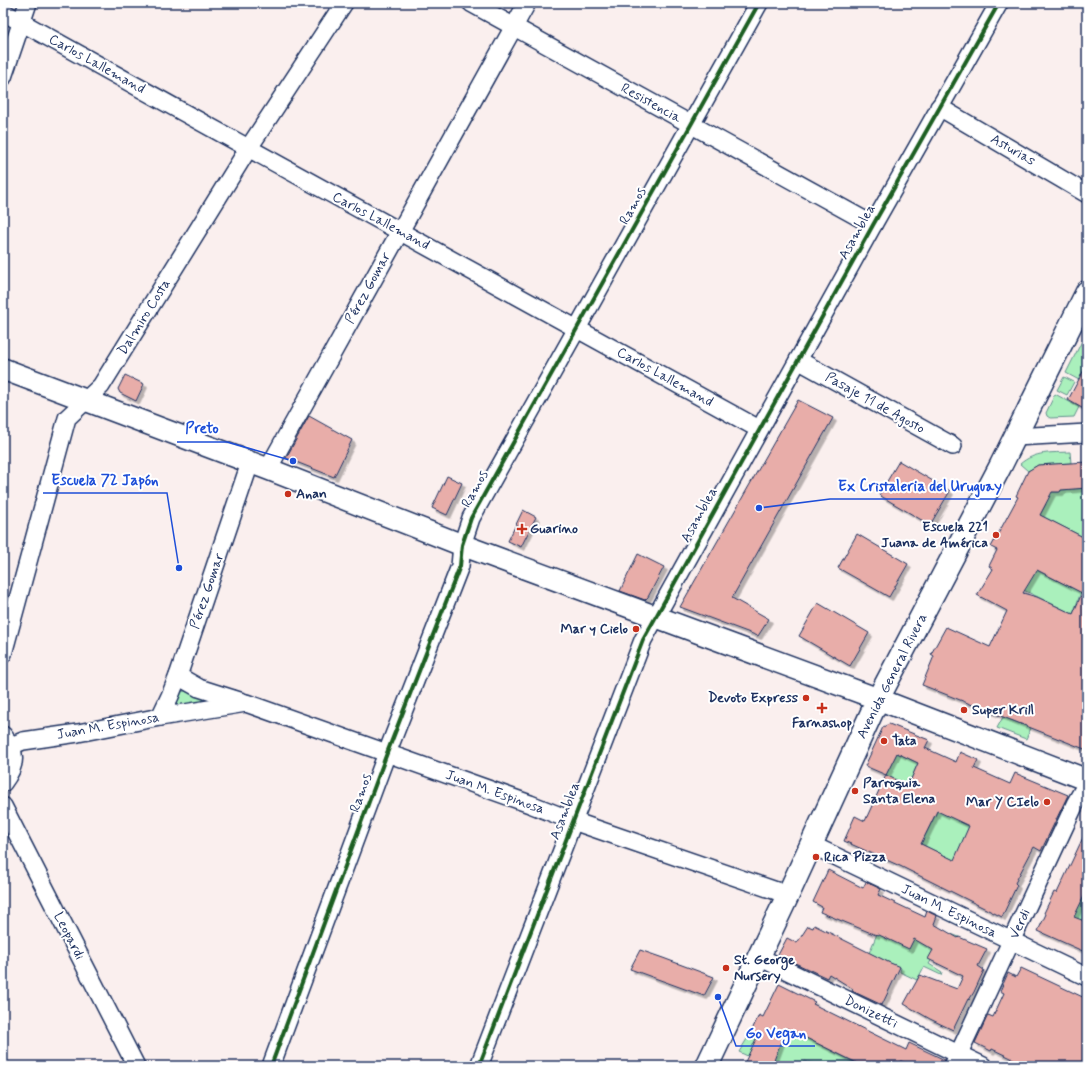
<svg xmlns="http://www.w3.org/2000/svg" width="1090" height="1069" viewBox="0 0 1090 1069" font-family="Mynerve,sans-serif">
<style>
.green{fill:#aaf0bc;stroke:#62908d}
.building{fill:#e8ada9;stroke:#1b2f5e;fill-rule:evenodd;filter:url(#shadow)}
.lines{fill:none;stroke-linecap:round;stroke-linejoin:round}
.minor-casing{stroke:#1b2f5e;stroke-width:20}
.tertiary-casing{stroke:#1b2f5e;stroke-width:24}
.secondary-casing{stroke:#1b2f5e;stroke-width:25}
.minor{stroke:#fff;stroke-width:17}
.tertiary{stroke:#fff;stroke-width:21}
.secondary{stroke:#fff;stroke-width:22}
.cycleway-casing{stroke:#fff;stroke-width:6}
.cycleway{stroke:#1b5e20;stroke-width:4}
.poi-dot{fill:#c8321e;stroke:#fff;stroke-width:1.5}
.labels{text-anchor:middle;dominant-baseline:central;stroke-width:4;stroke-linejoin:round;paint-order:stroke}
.street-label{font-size:14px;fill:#1b2f5e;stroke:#fff}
.poi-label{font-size:14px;font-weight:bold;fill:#1b2f5e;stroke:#fff;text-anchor:start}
.leader{fill:none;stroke:#1d4ed8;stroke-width:1.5}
.callout-dot{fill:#1d4ed8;stroke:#fff;stroke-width:1.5}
.callout-label{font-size:15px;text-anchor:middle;font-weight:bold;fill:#1d4ed8;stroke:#fff;stroke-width:4;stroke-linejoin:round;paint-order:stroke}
</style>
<defs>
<filter id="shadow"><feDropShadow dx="3.5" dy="3.5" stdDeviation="0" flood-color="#0004"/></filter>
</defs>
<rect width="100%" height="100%" fill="#faefee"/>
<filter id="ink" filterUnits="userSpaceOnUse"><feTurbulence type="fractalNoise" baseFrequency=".025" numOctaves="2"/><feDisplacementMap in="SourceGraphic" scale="8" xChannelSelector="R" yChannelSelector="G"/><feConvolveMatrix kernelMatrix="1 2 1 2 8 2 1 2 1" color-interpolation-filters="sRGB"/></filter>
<g filter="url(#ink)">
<g class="green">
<path d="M 1082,341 L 1087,343 L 1087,365 L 1079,380 L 1066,373 Z"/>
<path d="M 1064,377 L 1074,382 L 1067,395 L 1057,390 Z"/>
<path d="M 1055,394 L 1079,407 L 1074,417 L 1050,418 L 1047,416 L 1046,413 Z"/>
<path d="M 1070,452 L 1071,463 L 1038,465 L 1028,471 L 1020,464 C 1035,451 1051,453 1070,452 Z"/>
<path d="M 1087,488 L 1087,539 L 1040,515 L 1046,504 L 1042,501 L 1047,492 L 1059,492 L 1061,490 Z"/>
<path d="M 1036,570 L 1081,592 L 1073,614 L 1009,583 Z"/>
<path d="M 184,691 L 207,698 L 209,701 L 178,707 C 176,700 178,693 184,691 Z"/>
<path d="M 1003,717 L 1031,728 L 1026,739 L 997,728 Z"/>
<path d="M 897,753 L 918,763 L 908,786 L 886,775 Z"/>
<path d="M 970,804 L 970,868 L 921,844 L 937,812 L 925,807 Z"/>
<path d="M 1087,894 L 1087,922 L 1063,921 L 1071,903 L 1079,906 L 1084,895 L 1086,896 Z"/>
<path d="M 877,934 L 909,948 L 914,939 L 925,945 L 951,934 L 959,937 L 948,960 L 935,954 L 929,964 L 942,972 L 941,975 L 924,967 L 917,980 L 900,972 L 901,968 L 869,953 Z"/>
<path d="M 786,1028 L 858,1064 L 857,1066 L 815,1066 L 815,1064 L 805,1061 L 803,1066 L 769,1066 L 739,1052 L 750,1034 L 779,1048 Z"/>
</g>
<g class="building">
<path d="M 1087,364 L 1087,411 L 1068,400 Z"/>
<path d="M 125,375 L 144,384 L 136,401 L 120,393 L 118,389 Z"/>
<path d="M 798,400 L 833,418 L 732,598 L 769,619 L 758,636 L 680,607 Z"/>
<path d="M 309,416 L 352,440 L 334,477 L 286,458 Z"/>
<path d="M 899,461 L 950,491 L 930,525 L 879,495 Z"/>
<path d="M 1087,462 L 1087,488 L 1061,490 L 1060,492 L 1052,492 L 1040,515 L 1087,539 L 1087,750 L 922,685 L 934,656 L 931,654 L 946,627 L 990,647 L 1007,611 L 977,595 L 993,569 L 989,566 L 997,550 L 991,547 L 1018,497 L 1016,496 L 1028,471 L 1038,465 ZM 1037,570 L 1082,593 L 1073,614 L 1037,597 L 1023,593 Z"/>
<path d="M 447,476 L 462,483 L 447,515 L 432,508 Z"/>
<path d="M 523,510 L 536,517 L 521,547 L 508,541 Z"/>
<path d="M 857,534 L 908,564 L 889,597 L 838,568 Z"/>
<path d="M 638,554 L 664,567 L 648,597 L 645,600 L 620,591 Z"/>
<path d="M 818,603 L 869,633 L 850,666 L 799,636 Z"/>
<path d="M 889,724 L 929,740 L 925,748 L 956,762 L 960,752 L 978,760 L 974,768 L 1010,784 L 1015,773 L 1068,795 L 1041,851 L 1034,847 L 1015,883 L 1017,885 L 1002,917 L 900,866 L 844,841 L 855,816 L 865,821 L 886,775 L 865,766 L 883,727 ZM 897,753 L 918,763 L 908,786 L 886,775 ZM 937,811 L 969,826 L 954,860 L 921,844 Z"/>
<path d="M 1087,829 L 1087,890 L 1074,917 L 1087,922 L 1087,953 L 1038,931 L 1046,914 L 1044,913 L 1054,892 L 1057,893 Z"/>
<path d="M 828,870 L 863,888 L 866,882 L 881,889 L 878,895 L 925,917 L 927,911 L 937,916 L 934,924 L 958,938 L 959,937 L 987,949 L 978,966 L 984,970 L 974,992 L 969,1000 L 968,999 L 953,1030 L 930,1019 L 904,1004 L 920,975 L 957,989 L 963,976 L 928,959 L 933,950 L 914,939 L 909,949 L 877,934 L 876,935 L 820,912 L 822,907 L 813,902 Z"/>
<path d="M 814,925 L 888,962 L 900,967 L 882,1005 L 852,991 L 853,989 L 829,974 L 827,978 L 778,955 L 787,938 L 797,943 L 808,926 L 813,928 Z"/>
<path d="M 640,950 L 663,958 L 714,977 L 704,996 L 630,969 Z"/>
<path d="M 1021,968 L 1087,999 L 1087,1066 L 1028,1066 L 992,1049 L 991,1051 L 975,1043 L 988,1015 L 993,1017 L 1004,993 L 1000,991 L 1008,973 L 1016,977 Z"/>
<path d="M 779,984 L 815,1002 L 813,1004 L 906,1050 L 909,1043 L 945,1060 L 943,1066 L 912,1066 L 901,1061 L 898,1066 L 863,1066 L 786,1028 L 772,1066 L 743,1066 L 757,1037 L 750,1034 L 759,1015 L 763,1017 Z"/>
</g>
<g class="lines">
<g class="minor-casing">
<g id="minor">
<path d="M 471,3 L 873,225"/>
<path d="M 3,12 C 254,153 508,289 759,429"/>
<path d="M 3,77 L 28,3"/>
<path d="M 939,107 L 1087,194"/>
<path d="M 798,360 L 953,446"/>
<path d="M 1015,437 L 1087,433"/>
<path d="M 268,469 L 527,3"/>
<path d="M 3,654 L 67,418 L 101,386 L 248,149 L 344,3"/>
<path d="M 178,676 L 199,688 L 243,702"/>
<path d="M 160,717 L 170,696 L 178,676 L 250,463"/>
<path d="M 3,735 C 18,752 16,766 3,783"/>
<path d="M 11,746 L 23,741 L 78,733 L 160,717 L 246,703 L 530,804 L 573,821 L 788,895"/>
<path d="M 3,806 L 136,1066"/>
<path d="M 812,845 L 1087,977"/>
<path d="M 759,957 L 983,1066"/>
<path d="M 271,1066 L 387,753 L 460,566 L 462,545 L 471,518 L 759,3"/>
<path d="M 479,1066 L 643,640 L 873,225 L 999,3"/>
<path d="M 953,1066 L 1075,804 L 1087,783"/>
</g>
</g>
<g class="tertiary-casing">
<path id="tertiary" d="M 3,369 L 268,469 L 462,545 L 878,699 L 1087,780"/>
</g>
<g class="secondary-casing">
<path id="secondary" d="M 707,1066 L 788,895 L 878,699 L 1001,465 L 1087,292"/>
</g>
<use href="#minor" class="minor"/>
<use href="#tertiary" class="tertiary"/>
<use href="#secondary" class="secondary"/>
<g class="cycleway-casing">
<g id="cycleway">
<path d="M 271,1066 L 387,753 L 460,566 L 462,545 L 471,518 L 759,3"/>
<path d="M 479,1066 L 643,640 L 873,225 L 999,3"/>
</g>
</g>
<use href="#cycleway" class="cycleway"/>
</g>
</g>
<g class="poi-dot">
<circle cx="288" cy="494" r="4"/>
<path d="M520 523h4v4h4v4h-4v4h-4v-4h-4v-4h4z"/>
<circle cx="996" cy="535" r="4"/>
<circle cx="636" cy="629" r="4"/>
<circle cx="806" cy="698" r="4"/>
<path d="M820 702h4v4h4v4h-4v4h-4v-4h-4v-4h4z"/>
<circle cx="964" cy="710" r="4"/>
<circle cx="884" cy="741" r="4"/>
<circle cx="855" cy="791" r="4"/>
<circle cx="1047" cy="802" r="4"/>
<circle cx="816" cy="857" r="4"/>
<circle cx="726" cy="968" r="4"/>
</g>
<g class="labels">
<g class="street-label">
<text transform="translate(97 64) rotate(29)">Carlos Lallemand</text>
<text transform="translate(651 103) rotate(29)">Resistencia</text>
<text transform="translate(1013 150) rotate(30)">Asturias</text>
<text transform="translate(633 206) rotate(-61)">Ramos</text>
<text transform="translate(381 221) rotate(28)">Carlos Lallemand</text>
<text transform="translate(857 232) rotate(-61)">Asamblea</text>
<text transform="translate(368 288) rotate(-61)">Pérez Gomar</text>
<text transform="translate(144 317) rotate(-58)">Dalmiro Costa</text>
<text transform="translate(665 377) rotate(29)">Carlos Lallemand</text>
<text transform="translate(875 403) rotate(29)">Pasaje 11 de Agosto</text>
<text transform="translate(475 489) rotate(-61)">Ramos</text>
<text transform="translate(699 515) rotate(-61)">Asamblea</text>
<text transform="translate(207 591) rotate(-71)">Pérez Gomar</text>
<text transform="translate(892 676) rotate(-63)">Avenida General Rivera</text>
<text transform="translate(108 726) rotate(-10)">Juan M. Espinosa</text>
<text transform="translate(495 792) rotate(20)">Juan M. Espinosa</text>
<text transform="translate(361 793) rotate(-70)">Ramos</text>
<text transform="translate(565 811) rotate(-69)">Asamblea</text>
<text transform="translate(949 911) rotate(26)">Juan M. Espinosa</text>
<text transform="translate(1020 924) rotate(-65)">Verdi</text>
<text transform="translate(69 936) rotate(63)">Leopardi</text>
<text transform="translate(871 1012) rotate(26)">Donizetti</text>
</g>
<g class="poi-label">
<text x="296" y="494">Anan</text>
<text x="988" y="527" text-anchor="end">Escuela 221<tspan x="988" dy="16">Juana de América</tspan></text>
<text x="530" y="529">Guarino</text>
<text x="628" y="629" text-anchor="end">Mar y Cielo</text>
<text x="798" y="698" text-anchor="end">Devoto Express</text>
<text x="972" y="710">Super Krill</text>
<text x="822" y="723" text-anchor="middle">Farnashop</text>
<text x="892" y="741">Tata</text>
<text x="863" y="783">Parroquia<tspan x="863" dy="16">Santa Elena</tspan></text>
<text x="1039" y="802" text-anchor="end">Mar Y CIelo</text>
<text x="824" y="857">Rica Pizza</text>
<text x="734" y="960">St. George<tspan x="734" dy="16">Nursery</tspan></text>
</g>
</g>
<path class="leader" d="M293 461L227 442H177M179 568L167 493H43M759 508L830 499H1011M718 997L736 1046H815"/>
<g class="callout-dot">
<circle cx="293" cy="461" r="4"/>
<circle cx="179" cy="568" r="4"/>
<circle cx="759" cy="508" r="4"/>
<circle cx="718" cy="997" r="4"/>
</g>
<g class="callout-label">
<text x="202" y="433">Preto</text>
<text x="105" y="485">Escuela 72 Japón</text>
<text x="920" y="491">Ex Cristaleria del Uruguay</text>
<text x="776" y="1038">Go Vegan</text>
</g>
<rect width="1090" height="1069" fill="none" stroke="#fff" stroke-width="16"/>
<rect x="8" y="8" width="1074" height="1053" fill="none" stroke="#1b2f5e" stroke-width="1.5" filter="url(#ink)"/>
</svg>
